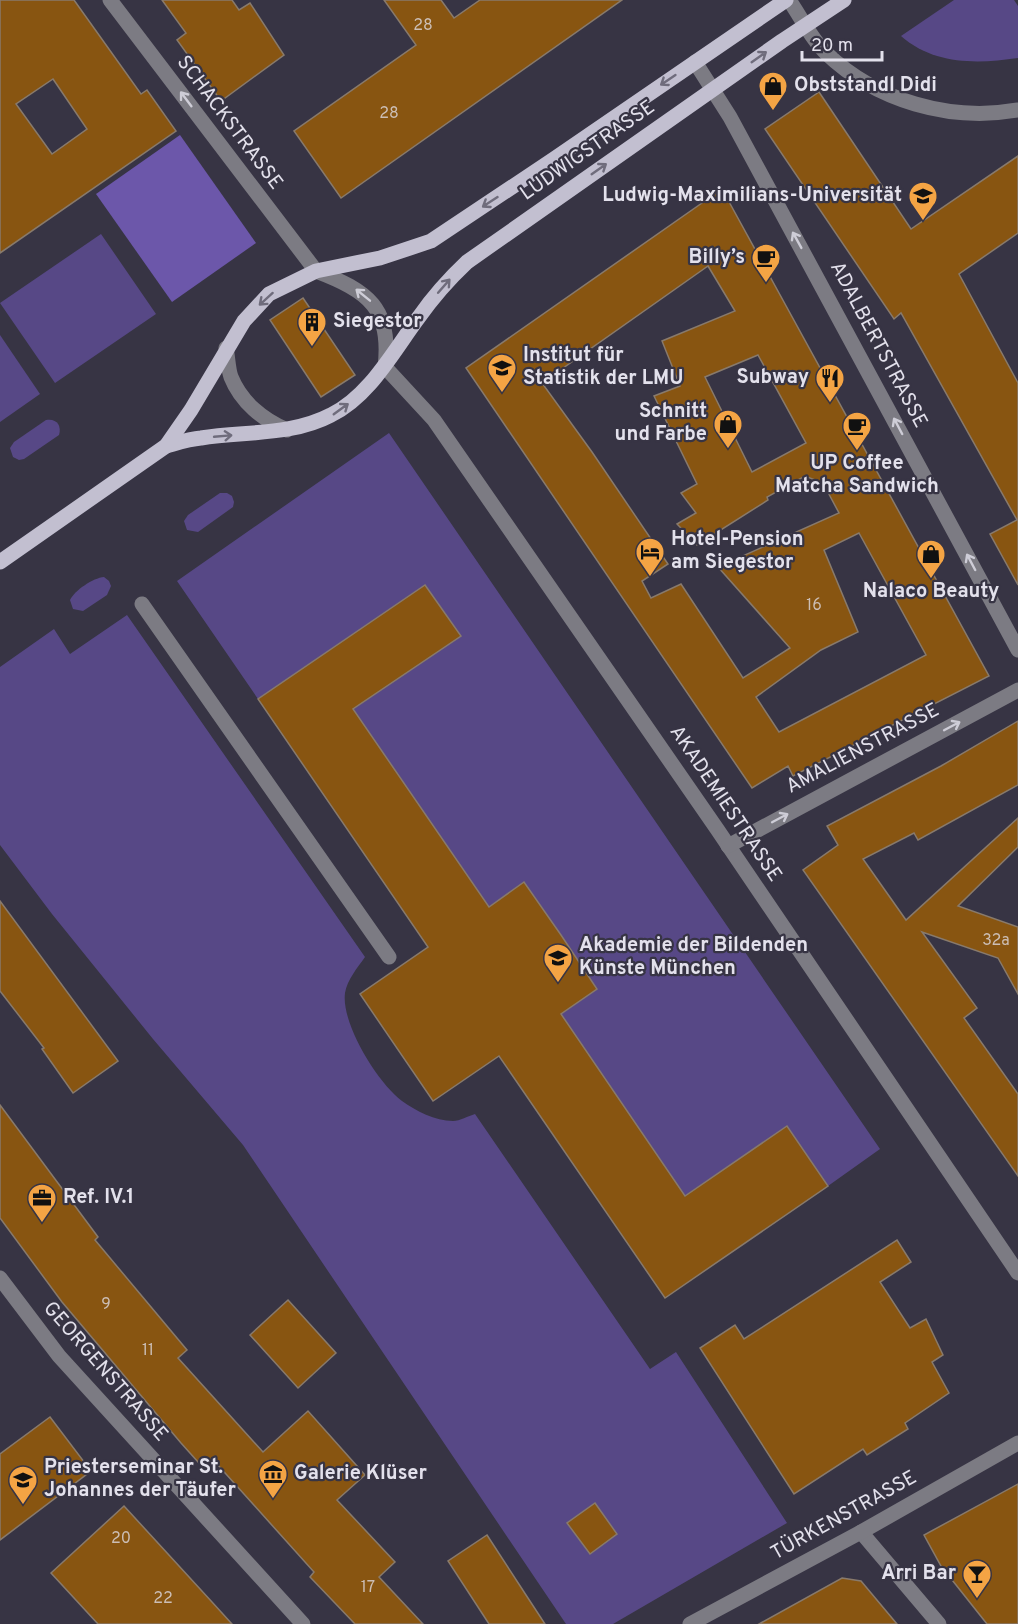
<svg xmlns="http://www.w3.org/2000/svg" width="1018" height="1624" viewBox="0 0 1018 1624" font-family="Overpass,sans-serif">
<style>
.green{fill:#574886}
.forest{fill:#6c57aa}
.building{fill:#851;stroke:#887a6c;stroke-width:1.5;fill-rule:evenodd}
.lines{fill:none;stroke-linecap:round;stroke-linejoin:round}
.minor{stroke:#7c7b83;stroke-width:15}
.major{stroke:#c2bfd0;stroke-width:15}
.oneway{stroke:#6f6c7c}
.oneway2{stroke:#cecdd7}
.labels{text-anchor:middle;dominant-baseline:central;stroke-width:4.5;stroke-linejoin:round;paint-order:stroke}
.number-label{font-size:16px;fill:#ccbeb5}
.poi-label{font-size:20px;font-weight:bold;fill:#e3e1ec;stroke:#373444;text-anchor:start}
.street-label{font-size:20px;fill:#e3e1ec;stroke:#373444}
</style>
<rect width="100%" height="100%" fill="#373444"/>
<g class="green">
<path d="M 954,0 L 1014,0 L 1018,6 L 1018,58 C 977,64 934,65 901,36 Z"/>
<path d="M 101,234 L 156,314 L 55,383 L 0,303 Z"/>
<path d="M 0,335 L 40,394 L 0,422 Z"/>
<path d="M 46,420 C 56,418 62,425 59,435 L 24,459 L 19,460 L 13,457 L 10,448 L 14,442 Z"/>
<path d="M 389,433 L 880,1149 L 828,1186 L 787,1126 L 685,1196 L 561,1014 L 597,989 L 524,882 L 489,907 L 353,709 L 461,636 L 425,585 L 258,699 L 177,581 Z"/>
<path d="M 220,493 L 227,493 L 232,496 L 234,502 L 233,507 L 198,532 L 187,530 L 184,521 L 188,515 Z"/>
<path d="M 104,577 L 109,581 L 111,586 L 107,595 L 83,611 L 73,609 L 70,600 C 75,590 93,578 104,577 Z"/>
<path d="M 127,615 L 365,957 C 358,967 347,980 345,993 C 341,1024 378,1083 402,1101 C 416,1111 435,1121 453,1121 C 460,1121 468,1116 475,1114 L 650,1369 L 676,1352 L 787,1523 L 613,1624 L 566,1624 L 243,1145 L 153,1039 L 52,914 L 0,845 L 0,667 L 54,629 L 70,654 Z"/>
</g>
<path class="forest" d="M 180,135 L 256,243 L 172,302 L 96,194 Z"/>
<g class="building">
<path d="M 0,0 L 74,0 L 141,94 L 147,90 L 176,131 L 0,253 ZM 53,79 L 87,129 L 52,154 L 16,104 Z"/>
<path d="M 162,0 L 232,0 L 239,10 L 250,3 L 284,55 L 221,101 L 177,40 L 186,33 Z"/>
<path d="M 384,0 L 441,0 L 454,18 L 480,0 L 622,0 L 341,198 L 294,131 L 416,45 Z"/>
<path d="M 819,92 L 911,229 L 1018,156 L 1018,233 L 959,274 L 1018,383 L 1018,585 L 990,534 L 1017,520 L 901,313 L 894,319 L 765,129 Z"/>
<path d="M 722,189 L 989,676 L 793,776 L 788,766 L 752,788 L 466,368 ZM 708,266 L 735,311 L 662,341 L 680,386 L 654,396 L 697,484 L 681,493 L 696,513 L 677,524 L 697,545 L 768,500 L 767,497 L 805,476 L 823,483 L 839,513 L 718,567 L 790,648 L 743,678 L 681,584 L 651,598 L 642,581 L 668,564 L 592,452 L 542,383 ZM 758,355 L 806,443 L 752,472 L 705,377 ZM 859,533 L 926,655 L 779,732 L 756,697 L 821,650 L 858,632 L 824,550 Z"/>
<path d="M 303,298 L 355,375 L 321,397 L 270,320 Z"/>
<path d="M 425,585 L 461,636 L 353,709 L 489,907 L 524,882 L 561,935 L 597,989 L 561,1014 L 685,1196 L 787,1126 L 828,1186 L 665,1298 L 499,1056 L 433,1101 L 360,994 L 428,947 L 258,699 Z"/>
<path d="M 1018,721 L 1018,785 L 918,840 L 914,833 L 863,859 L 906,920 L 1018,818 L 1018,847 L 958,906 L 1018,927 L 1018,994 L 998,958 L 922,932 L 977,1008 L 964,1018 L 1018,1094 L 1018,1176 L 803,870 L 838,845 L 827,826 L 941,766 Z"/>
<path d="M 0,901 L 118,1061 L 73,1093 L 42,1049 L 44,1048 L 0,991 Z"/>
<path d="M 0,1105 L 98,1237 L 95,1240 L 187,1350 L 178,1358 L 263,1452 L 308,1411 L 365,1475 L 337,1500 L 395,1562 L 379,1577 L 423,1624 L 355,1624 L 310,1577 L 314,1572 L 217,1464 L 207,1472 L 181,1443 L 62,1302 L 0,1218 Z"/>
<path d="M 897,1240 L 911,1262 L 880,1282 L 910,1328 L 926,1319 L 943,1355 L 932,1362 L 949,1393 L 905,1423 L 908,1429 L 867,1455 L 863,1449 L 794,1494 L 700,1348 L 735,1325 L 744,1339 Z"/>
<path d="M 288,1300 L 336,1353 L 298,1388 L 250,1335 Z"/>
<path d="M 50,1417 L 91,1471 L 0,1540 L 0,1454 Z"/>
<path d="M 1018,1484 L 1018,1624 L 987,1624 L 941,1566 L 924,1535 Z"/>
<path d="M 595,1503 L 617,1534 L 590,1554 L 567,1523 Z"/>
<path d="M 124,1506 L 212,1602 L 232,1624 L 98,1624 L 51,1573 Z"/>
<path d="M 487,1535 L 526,1595 L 545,1624 L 489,1624 L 448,1561 Z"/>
<path d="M 842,1578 L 861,1581 L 897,1624 L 759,1624 Z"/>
</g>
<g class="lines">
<g class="minor">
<path d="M 110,0 L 316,271 C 368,291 392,308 385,367 L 434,420 L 717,829 L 1018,1273"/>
<path d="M 789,0 C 801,17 811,39 826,53 C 876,101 950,122 1018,110"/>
<path d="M 695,62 L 730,117 L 1018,650"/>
<path d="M 226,348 C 228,357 228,369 231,377 C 241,402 263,420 287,430"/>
<path d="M 142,604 L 389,957"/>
<path d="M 728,846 L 1018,690"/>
<path d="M 0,1278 L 59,1356 L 303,1624"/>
<path d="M 861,1532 L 939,1624"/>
<path d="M 690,1624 L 861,1532 L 1018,1443"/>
</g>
<g class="major">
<path d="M 166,446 C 177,443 189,439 201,438 C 244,431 291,436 331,415 C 370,396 394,350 419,317 C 433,297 449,279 467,262 L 782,41 L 844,0"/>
<path d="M 0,562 L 166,446 L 191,410 L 244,321 L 269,294 L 316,271 L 380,258 L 431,241 L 554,159 L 786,0"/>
</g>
</g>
<defs><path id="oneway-shaft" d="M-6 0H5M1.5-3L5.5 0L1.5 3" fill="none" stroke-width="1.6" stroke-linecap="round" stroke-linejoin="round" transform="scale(1.5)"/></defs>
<g class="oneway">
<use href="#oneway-shaft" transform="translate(759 57) rotate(-35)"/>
<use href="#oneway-shaft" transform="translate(668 80) rotate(146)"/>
<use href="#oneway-shaft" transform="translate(599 169) rotate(-35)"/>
<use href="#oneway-shaft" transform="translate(490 202) rotate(147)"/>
<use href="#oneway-shaft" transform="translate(444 286) rotate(-49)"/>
<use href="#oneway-shaft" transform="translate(266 299) rotate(138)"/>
<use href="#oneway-shaft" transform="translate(341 409) rotate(-36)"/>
<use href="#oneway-shaft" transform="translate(223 436) rotate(-5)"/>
</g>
<g class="oneway2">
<use href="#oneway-shaft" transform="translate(186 99) rotate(-127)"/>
<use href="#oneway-shaft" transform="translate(797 240) rotate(-119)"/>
<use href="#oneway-shaft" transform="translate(363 295) rotate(-141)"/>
<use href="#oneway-shaft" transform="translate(898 426) rotate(-118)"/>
<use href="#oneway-shaft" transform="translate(971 562) rotate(-118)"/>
<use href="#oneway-shaft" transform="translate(952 726) rotate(-28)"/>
<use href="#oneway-shaft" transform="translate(780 818) rotate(-28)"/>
</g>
<defs>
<g id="shop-pin" transform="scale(1.5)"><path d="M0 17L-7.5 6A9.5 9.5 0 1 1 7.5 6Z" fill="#f4a444" stroke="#373444"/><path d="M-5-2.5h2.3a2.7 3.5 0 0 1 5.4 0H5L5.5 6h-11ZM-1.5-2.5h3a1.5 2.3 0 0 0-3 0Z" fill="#111"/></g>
<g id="university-pin" transform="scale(1.5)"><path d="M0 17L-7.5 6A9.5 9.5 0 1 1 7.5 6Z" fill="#f4a444" stroke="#373444"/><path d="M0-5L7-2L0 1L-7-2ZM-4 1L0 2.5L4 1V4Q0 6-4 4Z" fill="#111"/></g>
<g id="cafe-pin" transform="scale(1.5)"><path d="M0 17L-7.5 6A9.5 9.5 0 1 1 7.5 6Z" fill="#f4a444" stroke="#373444"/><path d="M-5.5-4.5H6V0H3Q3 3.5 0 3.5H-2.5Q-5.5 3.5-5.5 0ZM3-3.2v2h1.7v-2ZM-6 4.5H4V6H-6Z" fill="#111"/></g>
<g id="building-pin" transform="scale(1.5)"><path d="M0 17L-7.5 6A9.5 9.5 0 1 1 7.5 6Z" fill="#f4a444" stroke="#373444"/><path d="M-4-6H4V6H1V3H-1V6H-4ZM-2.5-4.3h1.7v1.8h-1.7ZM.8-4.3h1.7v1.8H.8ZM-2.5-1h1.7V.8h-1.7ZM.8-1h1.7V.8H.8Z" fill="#111"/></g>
<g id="restaurant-pin" transform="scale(1.5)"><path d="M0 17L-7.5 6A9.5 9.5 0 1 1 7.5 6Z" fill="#f4a444" stroke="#373444"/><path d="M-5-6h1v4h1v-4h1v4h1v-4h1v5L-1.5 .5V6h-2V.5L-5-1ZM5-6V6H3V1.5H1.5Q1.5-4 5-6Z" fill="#111"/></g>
<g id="hotel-pin" transform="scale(1.5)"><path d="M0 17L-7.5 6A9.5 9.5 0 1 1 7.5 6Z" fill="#f4a444" stroke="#373444"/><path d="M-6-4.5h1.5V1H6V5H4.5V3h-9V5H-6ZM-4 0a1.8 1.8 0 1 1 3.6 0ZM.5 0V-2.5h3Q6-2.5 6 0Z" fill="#111"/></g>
<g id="office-pin" transform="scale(1.5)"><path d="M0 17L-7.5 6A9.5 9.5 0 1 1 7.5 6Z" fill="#f4a444" stroke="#373444"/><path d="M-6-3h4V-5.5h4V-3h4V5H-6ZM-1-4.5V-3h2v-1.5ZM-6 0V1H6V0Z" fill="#111"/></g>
<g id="museum-pin" transform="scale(1.5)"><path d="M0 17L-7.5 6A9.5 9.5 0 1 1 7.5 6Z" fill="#f4a444" stroke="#373444"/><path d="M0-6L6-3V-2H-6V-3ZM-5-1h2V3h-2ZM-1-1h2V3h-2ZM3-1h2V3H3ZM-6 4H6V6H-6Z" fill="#111"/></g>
<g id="bar-pin" transform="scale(1.5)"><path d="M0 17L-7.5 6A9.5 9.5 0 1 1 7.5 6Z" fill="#f4a444" stroke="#373444"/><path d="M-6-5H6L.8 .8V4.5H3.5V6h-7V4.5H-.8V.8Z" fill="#111"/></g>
</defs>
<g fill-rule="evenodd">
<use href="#shop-pin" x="773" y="86"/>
<use href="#university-pin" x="923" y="196"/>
<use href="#cafe-pin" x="766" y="258"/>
<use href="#building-pin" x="312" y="322"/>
<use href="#university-pin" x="502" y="368"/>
<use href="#restaurant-pin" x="830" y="378"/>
<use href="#shop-pin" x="728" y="424"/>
<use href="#cafe-pin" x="857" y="426"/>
<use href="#hotel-pin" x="650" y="552"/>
<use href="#shop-pin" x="931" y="554"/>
<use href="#university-pin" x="558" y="958"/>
<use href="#office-pin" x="42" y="1198"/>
<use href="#museum-pin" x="273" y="1474"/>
<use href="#university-pin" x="23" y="1480"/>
<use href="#bar-pin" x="977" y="1574"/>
</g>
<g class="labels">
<g class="number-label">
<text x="423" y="26">28</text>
<text x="389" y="114">28</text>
<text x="814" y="606">16</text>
<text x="996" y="941">32a</text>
<text x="106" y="1305">9</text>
<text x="148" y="1351">11</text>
<text x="121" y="1539">20</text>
<text x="368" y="1588">17</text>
<text x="163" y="1599">22</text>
</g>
<g class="poi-label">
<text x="794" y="86">Obststandl Didi</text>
<text x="902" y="196" text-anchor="end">Ludwig-Maximilians-Universität</text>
<text x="745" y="258" text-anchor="end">Billy’s</text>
<text x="333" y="322">Siegestor</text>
<text x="523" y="356">Institut für<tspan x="523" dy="23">Statistik der LMU</tspan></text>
<text x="809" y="378" text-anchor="end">Subway</text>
<text x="707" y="412" text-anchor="end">Schnitt<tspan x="707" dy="23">und Farbe</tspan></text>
<text x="857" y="464" text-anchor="middle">UP Coffee<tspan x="857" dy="23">Matcha Sandwich</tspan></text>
<text x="671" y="540">Hotel-Pension<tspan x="671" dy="23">am Siegestor</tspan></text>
<text x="931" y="592" text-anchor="middle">Nalaco Beauty</text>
<text x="579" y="946">Akademie der Bildenden<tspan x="579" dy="23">Künste München</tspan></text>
<text x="63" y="1198">Ref. IV.1</text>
<text x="44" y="1468">Priesterseminar St.<tspan x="44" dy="23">Johannes der Täufer</tspan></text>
<text x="294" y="1474">Galerie Klüser</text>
<text x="956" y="1574" text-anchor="end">Arri Bar</text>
</g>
<g class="street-label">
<text transform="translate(229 123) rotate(53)">SCHACKSTRASSE</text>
<text transform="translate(588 151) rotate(-35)">LUDWIGSTRASSE</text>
<text transform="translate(878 345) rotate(62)">ADALBERTSTRASSE</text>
<text transform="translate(863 749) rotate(-28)">AMALIENSTRASSE</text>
<text transform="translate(725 804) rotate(56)">AKADEMIESTRASSE</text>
<text transform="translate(105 1372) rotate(49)">GEORGENSTRASSE</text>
<text transform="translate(844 1516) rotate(-29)">TÜRKENSTRASSE</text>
</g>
</g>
<path d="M802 51v9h80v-9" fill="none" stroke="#e3e1ec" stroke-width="3"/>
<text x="811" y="51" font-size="18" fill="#e3e1ec" stroke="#373444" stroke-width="4.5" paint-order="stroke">20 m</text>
</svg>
